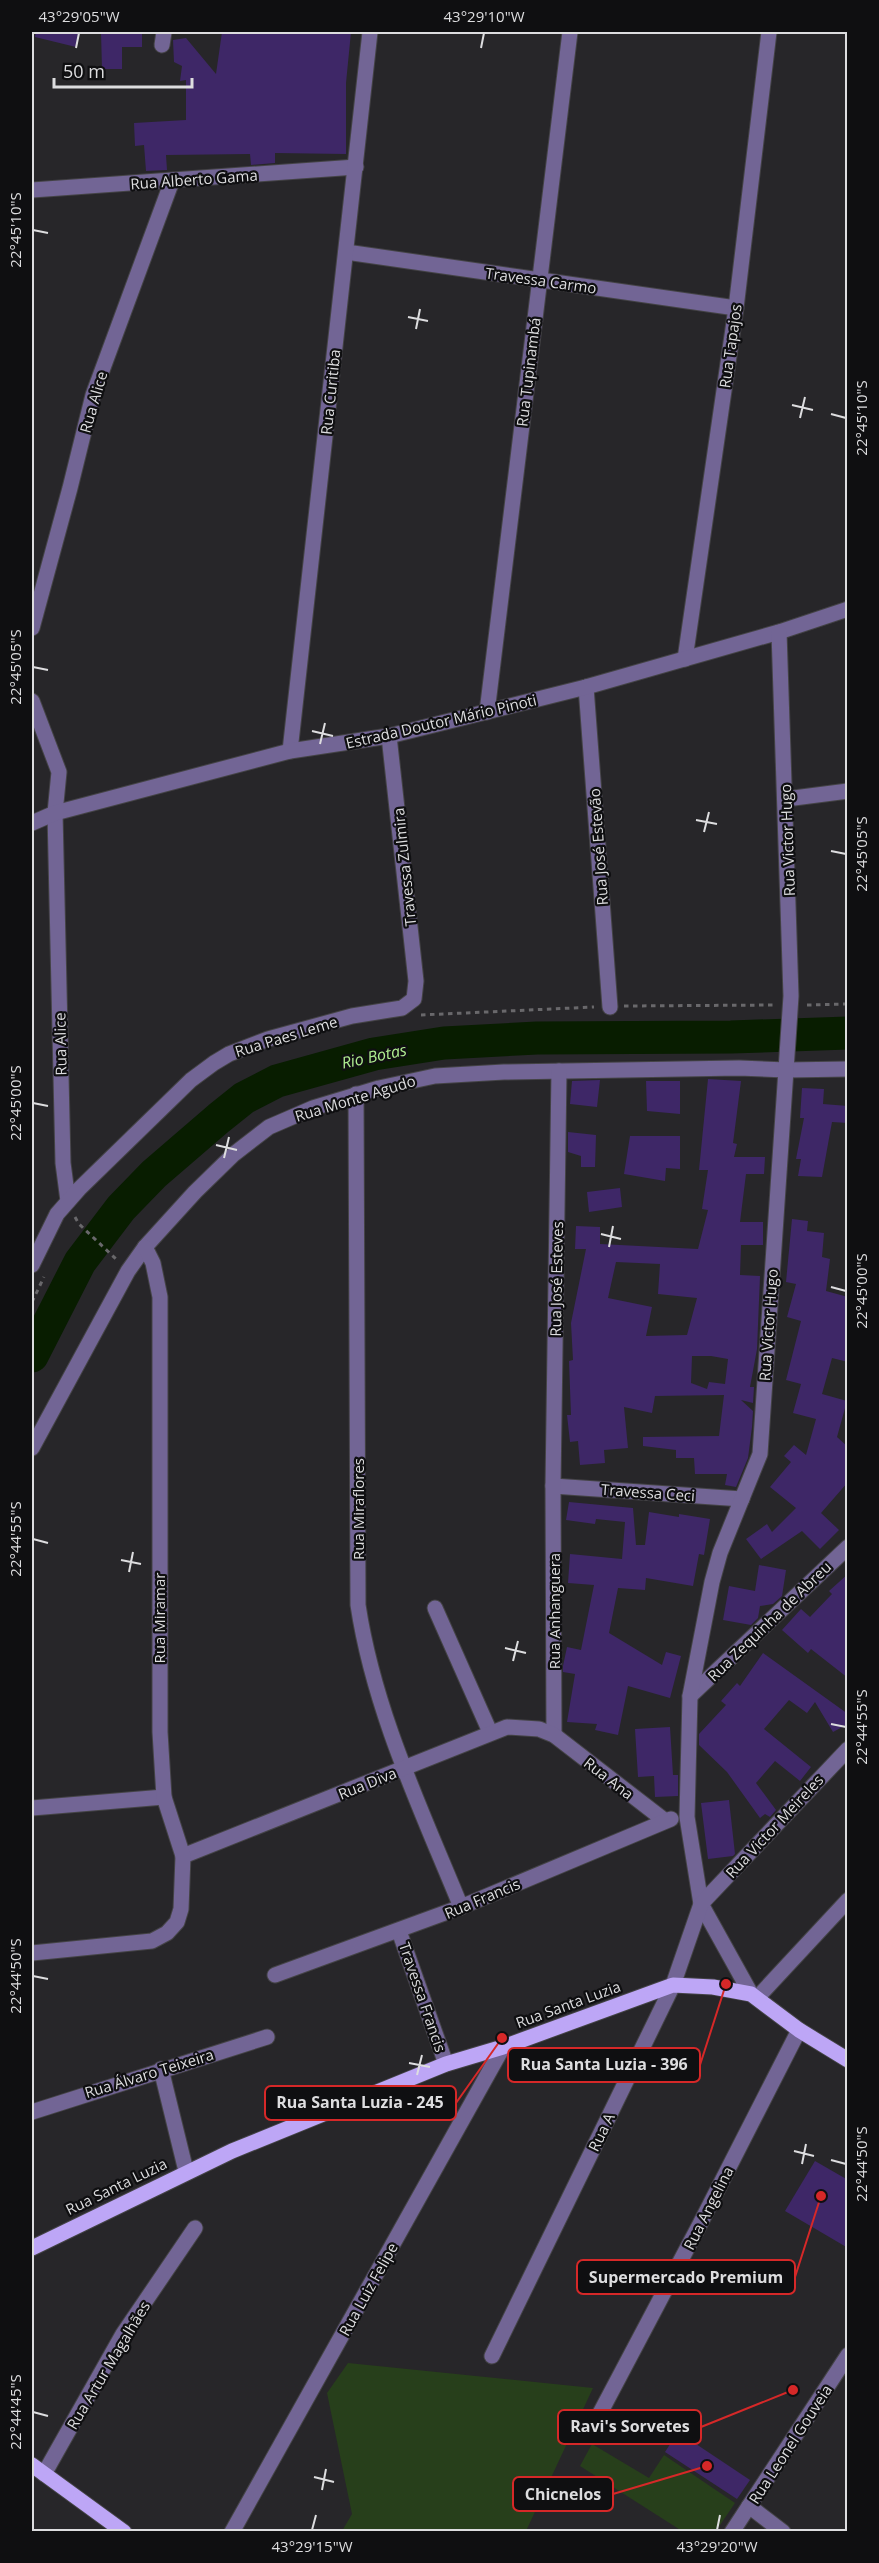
<svg xmlns="http://www.w3.org/2000/svg" width="879" height="2563" viewBox="0 0 879 2563" font-family="'Open Sans',sans-serif">
<style>
.green{fill:#273f1b}
.lines{fill:none;stroke-linecap:round;stroke-linejoin:round}
.river{stroke:#081d00;stroke-width:33}
.building{fill:#3e2767;fill-rule:evenodd}
.minor-casing{stroke:#444346;stroke-width:17}
.major-casing{stroke:#444346;stroke-width:17}
.path{stroke:#69686b;stroke-width:3;stroke-dasharray:4.5 4.5;stroke-linecap:butt}
.minor{stroke:#726595;stroke-width:15}
.major{stroke:#bda6f6;stroke-width:15}
.ticks{fill:none;stroke:#dddddf;stroke-width:2}
.labels{text-anchor:middle;dominant-baseline:central;stroke-width:4.5;stroke-linejoin:round;paint-order:stroke}
.street-label{font-size:15px;fill:#dddddf;stroke:#0f0f11}
.water-label{font-size:16px;font-style:italic;fill:#b0ee91;stroke:#0f0f11}
.leader{fill:none;stroke:#d62828;stroke-width:2}
.callout-dot{fill:#d62828;stroke:#0f0f11;stroke-width:2}
.callout{fill:#0f0f11;stroke:#d62828;stroke-width:2}
.callout-label{font-size:16px;text-anchor:middle;font-weight:bold;fill:#dddddf}
.neatline{fill:none;stroke:#dddddf;stroke-width:2}
.ticks-label{font-size:15px;text-anchor:middle;fill:#dddddf}
</style>
<rect width="100%" height="100%" fill="#272629"/>
<g class="green">
<path d="M 348,2363 L 593,2388 L 526,2531 L 342,2531 L 352,2514 L 327,2393 Z"/>
<path d="M 592,2444 L 649,2478 L 664,2455 L 735,2503 L 716,2531 L 682,2531 L 580,2466 Z"/>
</g>
<g class="lines">
<path class="river" d="M 32,1356 L 80,1262 L 121,1208 L 154,1174 L 219,1118 L 244,1098 L 277,1081 L 374,1054 L 444,1043 L 537,1038 L 731,1037 L 848,1033"/>
</g>
<g class="building">
<path d="M 36,32 L 80,32 L 76,47 L 35,37 Z"/>
<path d="M 101,32 L 142,32 L 142,47 L 122,47 L 122,69 L 102,69 Z"/>
<path d="M 222,32 L 351,32 L 346,83 L 346,154 L 275,153 L 275,163 L 251,165 L 250,154 L 166,155 L 167,170 L 146,171 L 144,145 L 135,146 L 134,123 L 186,120 L 186,80 L 180,81 L 182,66 L 174,62 L 173,40 L 186,38 L 216,74 Z"/>
<path d="M 708,1079 L 741,1081 L 733,1143 L 737,1144 L 734,1157 L 765,1157 L 764,1174 L 746,1174 L 740,1222 L 763,1222 L 763,1245 L 741,1245 L 740,1275 L 760,1276 L 757,1349 L 750,1387 L 754,1387 L 753,1403 L 741,1400 L 753,1411 L 752,1427 L 748,1458 L 736,1487 L 725,1485 L 727,1474 L 695,1474 L 694,1458 L 676,1458 L 676,1450 L 643,1446 L 643,1437 L 719,1436 L 724,1395 L 655,1396 L 652,1413 L 624,1407 L 628,1448 L 604,1450 L 605,1463 L 580,1465 L 578,1441 L 570,1442 L 567,1415 L 571,1415 L 569,1361 L 573,1360 L 571,1323 L 586,1249 L 575,1249 L 576,1226 L 600,1227 L 600,1244 L 698,1249 L 708,1210 L 702,1209 L 708,1170 L 699,1170 ZM 616,1262 L 660,1264 L 658,1294 L 697,1298 L 687,1335 L 646,1336 L 652,1307 L 608,1298 ZM 692,1356 L 711,1356 L 728,1359 L 725,1384 L 709,1382 L 707,1389 L 691,1383 Z"/>
<path d="M 600,1080 L 597,1107 L 570,1104 L 572,1081 Z"/>
<path d="M 646,1081 L 680,1081 L 680,1114 L 647,1111 Z"/>
<path d="M 802,1088 L 824,1089 L 823,1104 L 848,1106 L 848,1123 L 832,1122 L 822,1177 L 798,1176 L 801,1159 L 796,1159 L 804,1118 L 800,1118 Z"/>
<path d="M 568,1132 L 596,1135 L 595,1167 L 581,1167 L 581,1156 L 568,1152 Z"/>
<path d="M 630,1136 L 680,1136 L 680,1169 L 666,1168 L 665,1181 L 624,1174 Z"/>
<path d="M 620,1188 L 622,1207 L 589,1212 L 587,1192 Z"/>
<path d="M 792,1219 L 808,1221 L 807,1231 L 824,1233 L 822,1257 L 830,1259 L 826,1291 L 848,1297 L 848,1362 L 832,1358 L 822,1394 L 847,1401 L 837,1437 L 848,1447 L 848,1482 L 821,1513 L 839,1530 L 820,1549 L 802,1531 L 761,1559 L 746,1539 L 767,1524 L 772,1532 L 796,1508 L 770,1487 L 791,1462 L 784,1456 L 794,1445 L 806,1455 L 816,1419 L 793,1413 L 801,1384 L 786,1380 L 801,1321 L 787,1317 L 796,1284 L 786,1282 Z"/>
<path d="M 569,1502 L 633,1508 L 636,1545 L 645,1545 L 649,1512 L 679,1517 L 679,1514 L 710,1519 L 704,1555 L 699,1554 L 693,1586 L 646,1578 L 645,1590 L 618,1588 L 609,1633 L 662,1665 L 666,1652 L 681,1656 L 670,1698 L 628,1686 L 618,1735 L 595,1730 L 597,1724 L 567,1722 L 575,1674 L 563,1672 L 563,1666 L 567,1647 L 581,1650 L 594,1585 L 568,1583 L 570,1554 L 622,1559 L 625,1522 L 596,1519 L 595,1524 L 566,1520 Z"/>
<path d="M 759,1565 L 786,1570 L 782,1596 L 773,1604 L 760,1606 L 758,1618 L 751,1625 L 723,1620 L 729,1586 L 755,1591 Z"/>
<path d="M 848,1574 L 848,1678 L 811,1649 L 808,1653 L 782,1630 L 801,1609 L 810,1617 L 832,1594 L 829,1591 Z"/>
<path d="M 763,1653 L 848,1714 L 848,1724 L 833,1732 L 815,1702 L 807,1713 L 789,1700 L 764,1729 L 811,1767 L 800,1781 L 775,1761 L 756,1783 L 776,1810 L 770,1817 L 765,1814 L 760,1818 L 727,1772 L 699,1745 L 699,1734 L 726,1705 L 721,1701 L 737,1683 L 740,1686 Z"/>
<path d="M 670,1727 L 673,1775 L 678,1775 L 678,1796 L 655,1797 L 654,1776 L 638,1777 L 635,1729 Z"/>
<path d="M 729,1800 L 735,1854 L 733,1856 L 708,1859 L 701,1803 Z"/>
<path d="M 815,2161 L 848,2180 L 848,2248 L 785,2211 Z"/>
<path d="M 678,2432 L 750,2480 L 737,2499 L 665,2452 Z"/>
</g>
<g class="lines">
<g class="minor-casing">
<g id="minor">
<path d="M 162,45 L 164,32"/>
<path d="M 32,190 L 356,167"/>
<path d="M 346,252 L 736,308"/>
<path d="M 32,628 L 70,488 L 93,395 L 172,181"/>
<path d="M 685,659 L 736,308 L 769,32"/>
<path d="M 586,687 L 610,1007"/>
<path d="M 32,701 L 59,772 L 55,813 L 63,1163 L 68,1201"/>
<path d="M 487,712 L 570,32"/>
<path d="M 290,751 L 370,32"/>
<path d="M 786,799 L 848,791"/>
<path d="M 32,823 L 55,813 L 290,751 L 389,736 L 586,687 L 779,632 L 848,609"/>
<path d="M 356,1094 L 358,1605 C 374,1711 421,1809 461,1907"/>
<path d="M 32,1265 L 57,1214 L 79,1189 L 191,1080 L 214,1063 L 229,1054 L 268,1039 L 352,1016 L 402,1008 L 414,999 L 416,981 L 389,736"/>
<path d="M 32,1448 L 128,1271 L 145,1247 L 195,1192 L 234,1154 L 269,1127 L 313,1108 L 379,1088 L 435,1076 L 504,1072 L 739,1068 L 786,1070 L 848,1069"/>
<path d="M 553,1486 L 742,1499"/>
<path d="M 435,1608 L 490,1732"/>
<path d="M 690,1696 L 848,1547"/>
<path d="M 554,1735 L 553,1486 L 559,1071"/>
<path d="M 32,1808 L 164,1797"/>
<path d="M 183,1856 L 507,1727 L 539,1729 L 554,1735 L 664,1820"/>
<path d="M 399,1931 L 446,2064"/>
<path d="M 32,1953 L 152,1941 L 167,1933 L 177,1922 L 181,1909 L 183,1856 L 164,1797 L 160,1732 L 160,1297 L 153,1263 L 145,1247"/>
<path d="M 275,1975 L 461,1907 L 671,1819"/>
<path d="M 751,1994 L 701,1904 L 687,1817 L 690,1696 L 712,1582 L 720,1553 L 760,1454 L 791,996 L 779,632"/>
<path d="M 757,1998 L 848,1900"/>
<path d="M 161,2069 L 186,2171"/>
<path d="M 32,2112 L 267,2037"/>
<path d="M 492,2356 L 673,1985 L 701,1904 L 848,1749"/>
<path d="M 598,2417 L 700,2224 L 799,2030"/>
<path d="M 44,2474 L 123,2334 L 195,2228"/>
<path d="M 749,2506 L 783,2532"/>
<path d="M 232,2532 L 503,2047"/>
<path d="M 732,2532 L 848,2355"/>
</g>
</g>
<g class="major-casing">
<g id="major">
<path d="M 32,2248 L 232,2151 L 446,2064 L 503,2047 L 673,1985 L 713,1987 L 751,1994 L 799,2030 L 848,2060"/>
<path d="M 32,2465 L 124,2532"/>
</g>
</g>
<g class="path">
<path d="M 807,1005 L 848,1004"/>
<path d="M 624,1006 L 774,1005"/>
<path d="M 421,1015 L 594,1007"/>
<path d="M 75,1217 L 79,1224 L 116,1259"/>
<path d="M 32,1302 L 44,1277"/>
</g>
<use href="#minor" class="minor"/>
<use href="#major" class="major"/>
</g>
<path class="ticks" d="M 76,48 L 79,33M 481,48 L 484,33M 33,230 L 48,233M 408,317 L 428,321M 416,329 L 420,309M 792,405 L 813,410M 831,414 L 846,418M 800,418 L 805,397M 33,667 L 48,670M 312,731 L 333,736M 320,744 L 325,723M 696,820 L 717,824M 704,832 L 709,812M 831,851 L 846,854M 33,1103 L 48,1106M 216,1145 L 237,1150M 224,1158 L 229,1137M 601,1234 L 621,1239M 609,1247 L 613,1226M 831,1287 L 846,1291M 33,1539 L 48,1543M 121,1560 L 141,1564M 129,1572 L 133,1552M 505,1648 L 526,1653M 513,1661 L 518,1641M 831,1724 L 846,1727M 33,1976 L 48,1979M 409,2063 L 430,2067M 417,2075 L 422,2055M 794,2151 L 814,2156M 831,2160 L 846,2164M 802,2164 L 806,2144M 33,2412 L 48,2416M 314,2477 L 334,2482M 322,2490 L 326,2469M 312,2530 L 316,2515M 717,2530 L 720,2515"/>
<g class="labels">
<g class="street-label">
<text transform="translate(194 179) rotate(-4)">Rua Alberto Gama</text>
<text transform="translate(541 280) rotate(8)">Travessa Carmo</text>
<text transform="translate(730 346) rotate(-82)">Rua Tapajos</text>
<text transform="translate(528 372) rotate(-83)">Rua Tupinambá</text>
<text transform="translate(330 392) rotate(-84)">Rua Curitiba</text>
<text transform="translate(93 402) rotate(-74)">Rua Alice</text>
<text transform="translate(441 721) rotate(-13)">Estrada Doutor Mário Pinoti</text>
<text transform="translate(787 840) rotate(-92)">Rua Victor Hugo</text>
<text transform="translate(598 847) rotate(-94)">Rua José Estevão</text>
<text transform="translate(404 867) rotate(-96)">Travessa Zulmira</text>
<text transform="translate(286 1036) rotate(-17)">Rua Paes Leme</text>
<text transform="translate(60 1044) rotate(-91)">Rua Alice</text>
<text transform="translate(355 1098) rotate(-17)">Rua Monte Agudo</text>
<text transform="translate(556 1279) rotate(-89)">Rua José Esteves</text>
<text transform="translate(768 1325) rotate(-86)">Rua Victor Hugo</text>
<text transform="translate(648 1492) rotate(4)">Travessa Ceci</text>
<text transform="translate(358 1509) rotate(-90)">Rua Miraflores</text>
<text transform="translate(554 1611) rotate(-90)">Rua Anhanguera</text>
<text transform="translate(159 1618) rotate(-90)">Rua Miramar</text>
<text transform="translate(769 1621) rotate(-44)">Rua Zequinha de Abreu</text>
<text transform="translate(609 1778) rotate(38)">Rua Ana</text>
<text transform="translate(367 1783) rotate(-22)">Rua Diva</text>
<text transform="translate(774 1826) rotate(-47)">Rua Victor Meireles</text>
<text transform="translate(482 1898) rotate(-23)">Rua Francis</text>
<text transform="translate(423 1997) rotate(71)">Travessa Francis</text>
<text transform="translate(568 2004) rotate(-20)">Rua Santa Luzia</text>
<text transform="translate(149 2073) rotate(-17)">Rua Álvaro Teixeira</text>
<text transform="translate(601 2132) rotate(-64)">Rua A</text>
<text transform="translate(116 2186) rotate(-26)">Rua Santa Luzia</text>
<text transform="translate(708 2208) rotate(-63)">Rua Angelina</text>
<text transform="translate(368 2289) rotate(-61)">Rua Luiz Felipe</text>
<text transform="translate(108 2365) rotate(-59)">Rua Artur Magalhães</text>
<text transform="translate(790 2444) rotate(-57)">Rua Leonel Gouveia</text>
</g>
<g class="water-label">
<text transform="translate(374 1056) rotate(-12)">Rio Botas</text>
</g>
</g>
<path class="leader" d="M726 1984L700 2065M502 2038L456 2103M821 2196L795 2277M793 2390L701 2427M707 2466L613 2494"/>
<g class="callout-dot">
<circle cx="726" cy="1984" r="6"/>
<circle cx="502" cy="2038" r="6"/>
<circle cx="821" cy="2196" r="6"/>
<circle cx="793" cy="2390" r="6"/>
<circle cx="707" cy="2466" r="6"/>
</g>
<g class="callout">
<rect x="508" y="2048" width="192" height="34" rx="6"/>
<rect x="265" y="2086" width="191" height="34" rx="6"/>
<rect x="577" y="2260" width="218" height="34" rx="6"/>
<rect x="558" y="2410" width="143" height="34" rx="6"/>
<rect x="513" y="2477" width="100" height="34" rx="6"/>
</g>
<g class="callout-label">
<text x="604" y="2070">Rua Santa Luzia - 396</text>
<text x="360" y="2108">Rua Santa Luzia - 245</text>
<text x="686" y="2283">Supermercado Premium</text>
<text x="630" y="2432">Ravi's Sorvetes</text>
<text x="563" y="2500">Chicnelos</text>
</g>
<rect width="879" height="2563" fill="none" stroke="#0f0f11" stroke-width="66"/>
<path d="M54 78v9h138v-9" fill="none" stroke="#dddddf" stroke-width="3"/>
<text x="63" y="78" font-size="18" fill="#dddddf" stroke="#0f0f11" stroke-width="4.5" paint-order="stroke">50 m</text>
<rect x="33" y="33" width="813" height="2497" class="neatline"/>
<g class="ticks-label">
<text x="79" y="22">43°29'05"W</text>
<text x="484" y="22">43°29'10"W</text>
<text transform="translate(16 230) rotate(-90)" y="5">22°45'10"S</text>
<text transform="translate(862 418) rotate(-90)" y="5">22°45'10"S</text>
<text transform="translate(16 667) rotate(-90)" y="5">22°45'05"S</text>
<text transform="translate(862 854) rotate(-90)" y="5">22°45'05"S</text>
<text transform="translate(16 1103) rotate(-90)" y="5">22°45'00"S</text>
<text transform="translate(862 1291) rotate(-90)" y="5">22°45'00"S</text>
<text transform="translate(16 1539) rotate(-90)" y="5">22°44'55"S</text>
<text transform="translate(862 1727) rotate(-90)" y="5">22°44'55"S</text>
<text transform="translate(16 1976) rotate(-90)" y="5">22°44'50"S</text>
<text transform="translate(862 2164) rotate(-90)" y="5">22°44'50"S</text>
<text transform="translate(16 2412) rotate(-90)" y="5">22°44'45"S</text>
<text x="312" y="2552">43°29'15"W</text>
<text x="717" y="2552">43°29'20"W</text>
</g>
</svg>
